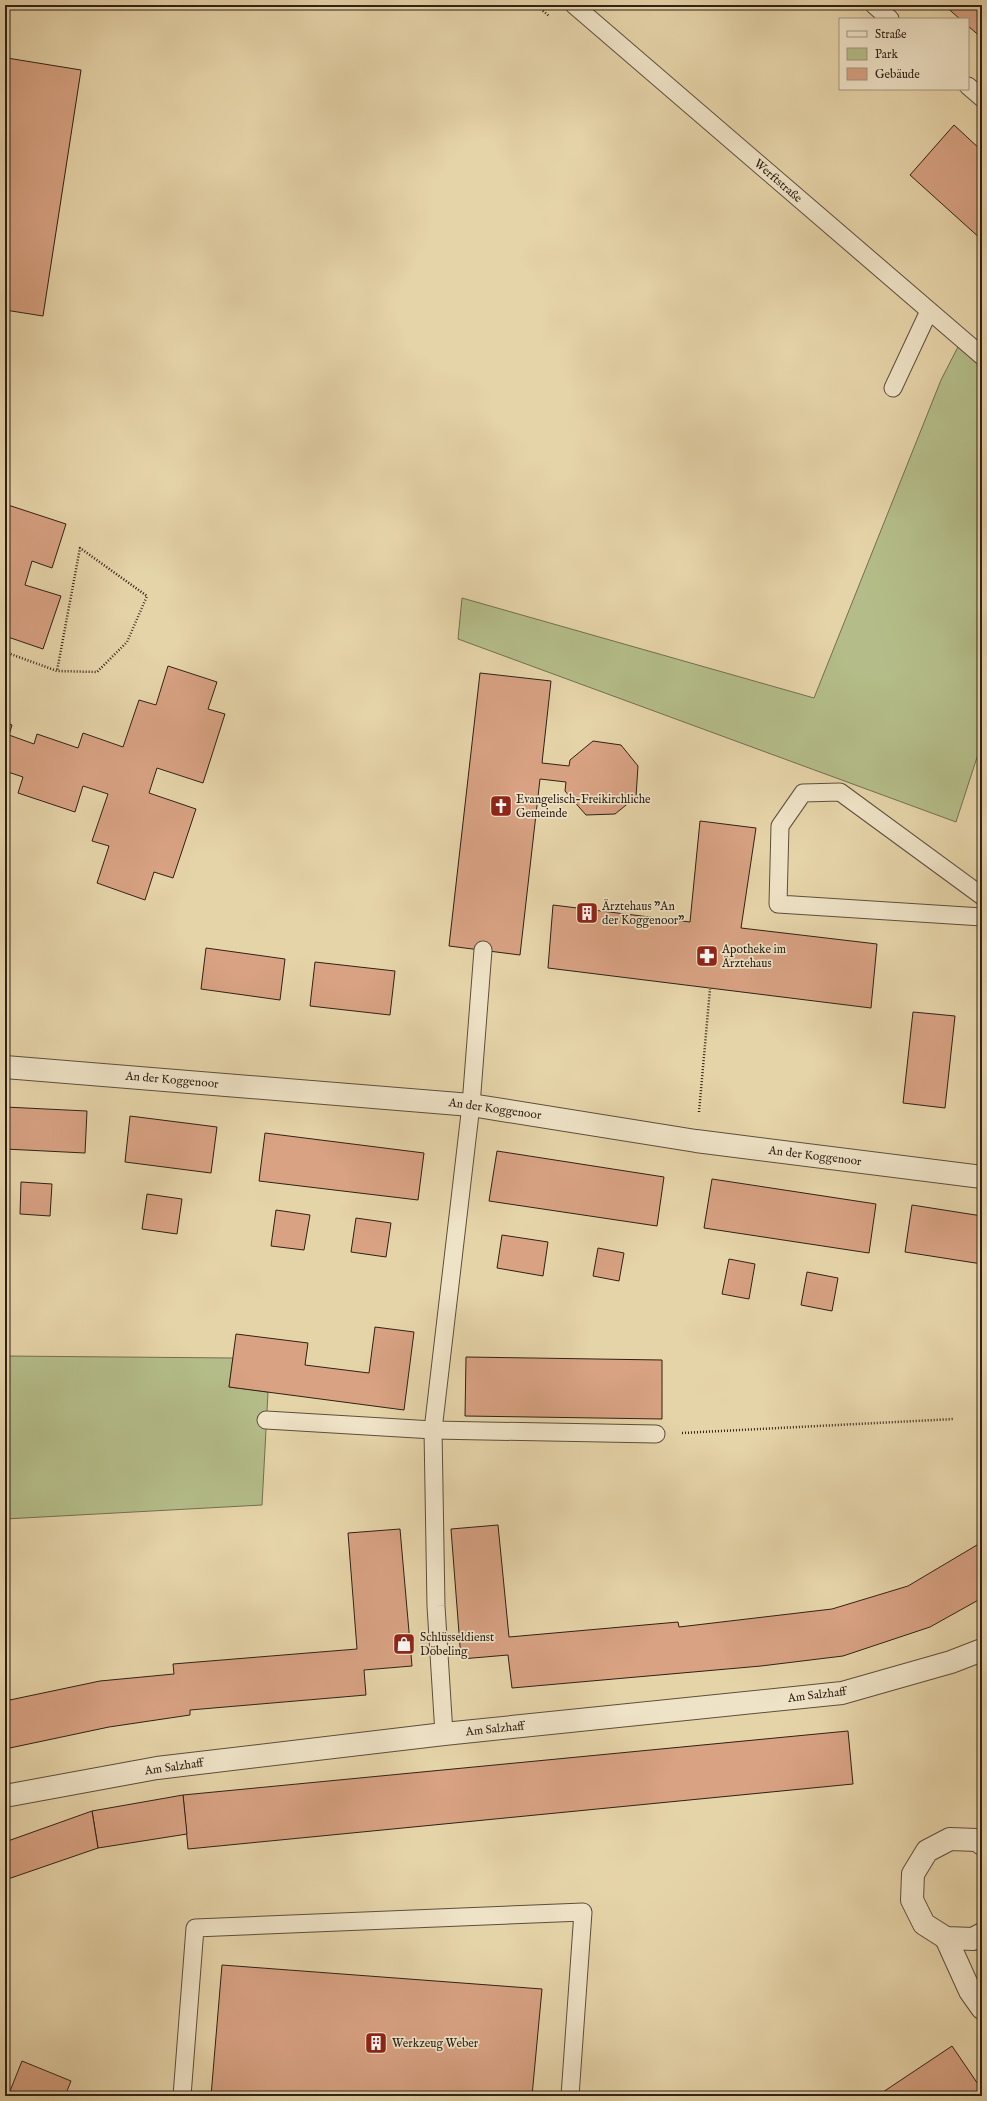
<svg xmlns="http://www.w3.org/2000/svg" width="987" height="2101" viewBox="0 0 987 2101" font-family="'IM FELL English',serif">
<style>
.green{fill:#b4bd89;stroke:#726f50}
.building{fill:#d8a283;stroke:#2f2116}
.lines{fill:none;stroke-linecap:round;stroke-linejoin:round}
.service-casing{stroke:#5d4e3b;stroke-width:19}
.minor-casing{stroke:#5d4e3b;stroke-width:24}
.path{stroke:#2f2116;stroke-width:2.5;stroke-dasharray:1 2;stroke-linecap:butt}
.service{stroke:#efe3c7;stroke-width:17}
.minor{stroke:#efe3c7;stroke-width:22}
.labels{text-anchor:middle;dominant-baseline:central;stroke-width:3.5;stroke-linejoin:round;paint-order:stroke}
.street-label{font-size:12px;fill:#2f2116;stroke:#efe3c7}
.poi-label{font-size:12px;fill:#2f2116;stroke:#efe3c7;text-anchor:start}
</style>
<rect width="100%" height="100%" fill="#e6d4a9"/>
<filter id="stains"><feTurbulence type="fractalNoise" baseFrequency=".005" numOctaves="4"/><feColorMatrix values="0 0 0 0 .2 0 0 0 0 .09 0 0 0 0 .02 0 0 0 .5 -.17"/></filter>
<radialGradient id="worn" r=".72"><stop offset=".6" stop-color="#630" stop-opacity="0"/><stop offset="1" stop-color="#630" stop-opacity=".3"/></radialGradient>
<g class="green">
<path d="M 962,339 L 982,356 L 982,742 L 956,822 L 458,639 L 462,598 L 814,698 L 941,380 Z"/>
<path d="M 5,1356 L 233,1358 L 229,1387 L 268,1392 L 262,1505 L 5,1519 Z"/>
</g>
<g class="building">
<path d="M 944,5 L 982,5 L 982,38 L 968,26 L 968,19 L 960,19 Z"/>
<path d="M 7,58 L 81,70 L 43,316 L 5,310 L 5,74 Z"/>
<path d="M 954,125 L 982,151 L 982,240 L 910,175 Z"/>
<path d="M 5,504 L 66,524 L 52,568 L 32,561 L 25,585 L 61,596 L 43,649 L 5,636 Z"/>
<path d="M 168,666 L 217,682 L 208,709 L 225,714 L 203,783 L 157,768 L 149,793 L 196,809 L 173,878 L 154,872 L 145,900 L 97,883 L 109,846 L 92,841 L 108,794 L 83,786 L 75,812 L 18,793 L 23,777 L 5,771 L 5,722 L 12,725 L 9,735 L 34,744 L 37,734 L 78,748 L 83,733 L 123,747 L 139,700 L 156,705 Z"/>
<path d="M 480,673 L 551,681 L 542,763 L 569,766 L 570,760 L 593,741 L 621,745 L 638,766 L 636,797 L 615,814 L 586,815 L 565,791 L 566,782 L 540,779 L 520,955 L 449,946 Z"/>
<path d="M 700,821 L 756,828 L 741,928 L 877,944 L 871,1008 L 548,968 L 553,905 L 690,922 Z"/>
<path d="M 206,948 L 285,959 L 280,1000 L 201,989 Z"/>
<path d="M 315,962 L 395,971 L 390,1015 L 310,1006 Z"/>
<path d="M 913,1012 L 955,1016 L 945,1108 L 903,1103 Z"/>
<path d="M 5,1107 L 87,1111 L 85,1153 L 5,1149 Z"/>
<path d="M 130,1116 L 217,1127 L 211,1173 L 125,1162 Z"/>
<path d="M 265,1133 L 424,1153 L 418,1200 L 259,1181 Z"/>
<path d="M 497,1151 L 664,1177 L 657,1226 L 489,1201 Z"/>
<path d="M 712,1179 L 876,1204 L 869,1253 L 704,1228 Z"/>
<path d="M 21,1182 L 52,1184 L 50,1216 L 20,1214 Z"/>
<path d="M 147,1194 L 182,1199 L 177,1234 L 142,1229 Z"/>
<path d="M 912,1205 L 982,1216 L 982,1264 L 905,1252 Z"/>
<path d="M 276,1210 L 310,1215 L 304,1250 L 271,1246 Z"/>
<path d="M 356,1218 L 391,1223 L 386,1257 L 351,1252 Z"/>
<path d="M 502,1235 L 548,1242 L 543,1276 L 497,1268 Z"/>
<path d="M 598,1248 L 624,1253 L 619,1281 L 593,1276 Z"/>
<path d="M 729,1259 L 755,1264 L 749,1299 L 722,1294 Z"/>
<path d="M 807,1272 L 838,1278 L 832,1311 L 801,1305 Z"/>
<path d="M 375,1327 L 414,1332 L 404,1410 L 229,1387 L 236,1334 L 308,1343 L 305,1365 L 369,1373 Z"/>
<path d="M 466,1357 L 662,1360 L 662,1419 L 465,1416 Z"/>
<path d="M 498,1525 L 509,1637 L 678,1622 L 679,1627 L 832,1609 L 908,1586 L 982,1542 L 982,1598 L 930,1627 L 843,1656 L 761,1666 L 512,1688 L 508,1655 L 461,1659 L 451,1529 Z"/>
<path d="M 400,1529 L 412,1666 L 364,1670 L 366,1695 L 190,1710 L 190,1715 L 109,1727 L 5,1749 L 5,1701 L 100,1681 L 174,1674 L 173,1664 L 357,1649 L 348,1533 Z"/>
<path d="M 848,1731 L 853,1784 L 188,1849 L 183,1795 Z"/>
<path d="M 183,1795 L 187,1834 L 98,1848 L 92,1811 Z"/>
<path d="M 92,1811 L 98,1848 L 5,1880 L 5,1842 Z"/>
<path d="M 222,1965 L 542,1989 L 532,2096 L 211,2096 Z"/>
<path d="M 952,2046 L 982,2090 L 982,2096 L 877,2096 Z"/>
<path d="M 22,2061 L 71,2081 L 65,2096 L 8,2096 Z"/>
</g>
<g class="lines">
<g class="service-casing">
<g id="service">
<path d="M 574,5 L 982,356"/>
<path d="M 874,5 L 890,19"/>
<path d="M 968,86 L 982,98"/>
<path d="M 893,388 L 929,311"/>
<path d="M 982,896 L 840,792 L 803,793 L 780,826 L 778,904 L 982,917"/>
<path d="M 266,1420 L 433,1430 L 656,1434"/>
<path d="M 444,1734 L 436,1606 L 433,1430 L 471,1105 L 483,950"/>
<path d="M 182,2096 L 195,1928 L 583,1912 L 570,2096"/>
</g>
</g>
<g class="minor-casing">
<g id="minor">
<path d="M 5,1067 L 471,1105 L 696,1141 L 982,1177"/>
<path d="M 5,1796 L 157,1768 L 444,1734 L 842,1693 L 951,1662 L 982,1650"/>
<path d="M 982,1844 L 977,1840 L 950,1839 L 927,1851 L 913,1874 L 912,1900 L 924,1924 L 946,1938 L 973,1939 L 982,1934"/>
<path d="M 946,1938 L 970,1991 L 982,2008"/>
</g>
</g>
<g class="path">
<path d="M 536,5 L 549,16"/>
<path d="M 5,652 L 57,671 L 97,672 L 127,642 L 147,596 L 80,548 L 57,671"/>
<path d="M 699,1112 L 710,989"/>
<path d="M 682,1433 L 954,1419"/>
</g>
<use href="#service" class="service"/>
<use href="#minor" class="minor"/>
</g>
<defs>
<g id="church-square" transform="scale(1.15)"><rect x="-9" y="-9" width="18" height="18" rx="4" fill="#8f2418" stroke="#efe3c7"/><path d="M-1.2-6h2.4v3.5h3.3v2.4h-3.3V6h-2.4V-.1h-3.3v-2.4h3.3Z" fill="#fff"/></g>
<g id="building-square" transform="scale(1.15)"><rect x="-9" y="-9" width="18" height="18" rx="4" fill="#8f2418" stroke="#efe3c7"/><path d="M-4-6H4V6H1V3H-1V6H-4ZM-2.5-4.3h1.7v1.8h-1.7ZM.8-4.3h1.7v1.8H.8ZM-2.5-1h1.7V.8h-1.7ZM.8-1h1.7V.8H.8Z" fill="#fff"/></g>
<g id="pharmacy-square" transform="scale(1.15)"><rect x="-9" y="-9" width="18" height="18" rx="4" fill="#8f2418" stroke="#efe3c7"/><path d="M-2-6h4v4h4v4h-4v4h-4v-4h-4v-4h4Z" fill="#fff"/></g>
<g id="shop-square" transform="scale(1.15)"><rect x="-9" y="-9" width="18" height="18" rx="4" fill="#8f2418" stroke="#efe3c7"/><path d="M-5-2.5h2.3a2.7 3.5 0 0 1 5.4 0H5L5.5 6h-11ZM-1.5-2.5h3a1.5 2.3 0 0 0-3 0Z" fill="#fff"/></g>
</defs>
<g fill-rule="evenodd">
<use href="#church-square" x="501" y="806"/>
<use href="#building-square" x="587" y="913"/>
<use href="#pharmacy-square" x="707" y="956"/>
<use href="#shop-square" x="404" y="1644"/>
<use href="#building-square" x="376" y="2043"/>
</g>
<g class="labels">
<g class="street-label">
<text transform="translate(778 181) rotate(41)">Werftstraße</text>
<text transform="translate(172 1080) rotate(5)">An der Koggenoor</text>
<text transform="translate(495 1109) rotate(8)">An der Koggenoor</text>
<text transform="translate(815 1156) rotate(7)">An der Koggenoor</text>
<text transform="translate(817 1695) rotate(-7)">Am Salzhaff</text>
<text transform="translate(495 1729) rotate(-6)">Am Salzhaff</text>
<text transform="translate(174 1767) rotate(-8)">Am Salzhaff</text>
</g>
<g class="poi-label">
<text x="516" y="799">Evangelisch-Freikirchliche<tspan x="516" dy="14">Gemeinde</tspan></text>
<text x="602" y="906">Ärztehaus "An<tspan x="602" dy="14">der Koggenoor"</tspan></text>
<text x="722" y="949">Apotheke im<tspan x="722" dy="14">Ärztehaus</tspan></text>
<text x="420" y="1637">Schlüsseldienst<tspan x="420" dy="14">Döbeling</tspan></text>
<text x="392" y="2043">Werkzeug Weber</text>
</g>
</g>
<rect width="987" height="2101" fill="none" stroke="#e6d4a9" stroke-width="20"/>
<rect x="6" y="6" width="975" height="2089" fill="none" stroke="#2f2116" stroke-width="2"/>
<rect x="10" y="10" width="967" height="2081" fill="none" stroke="#2f2116"/>
<rect x="839" y="18" width="130" height="72" fill="#efe3c7" stroke="#a29580"/>
<rect x="847" y="31" width="20" height="6" fill="#efe3c7" stroke="#a29580"/>
<text x="875" y="38" font-size="12" fill="#2f2116">Straße</text>
<rect x="847" y="48" width="20" height="12" fill="#b4bd89" stroke="#a29580"/>
<text x="875" y="58" font-size="12" fill="#2f2116">Park</text>
<rect x="847" y="68" width="20" height="12" fill="#d8a283" stroke="#a29580"/>
<text x="875" y="78" font-size="12" fill="#2f2116">Gebäude</text>
<rect width="100%" height="100%" filter="url(#stains)"/>
<rect width="100%" height="100%" fill="url(#worn)"/>
</svg>
